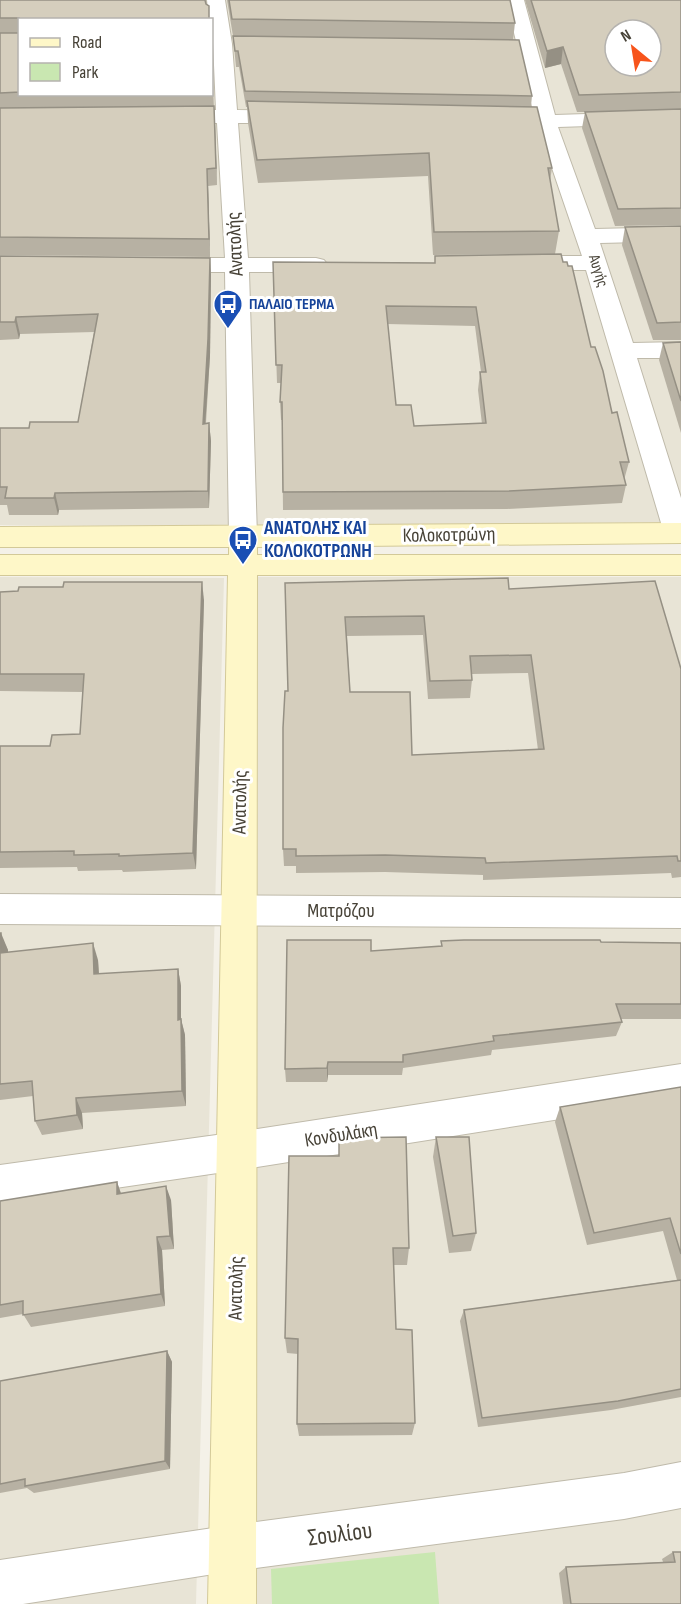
<svg xmlns="http://www.w3.org/2000/svg" width="681" height="1604" viewBox="0 0 681 1604" font-family="'Sofia Sans Condensed',sans-serif">
<style>
.residential{fill:#e8e4d6;fill-rule:evenodd}
.green{fill:#c9e7b1}
.lines{fill:none;stroke-linecap:round;stroke-linejoin:round}
.street-casing{stroke:#bfbaaa;stroke-width:2}
.secondary-casing{stroke:#d3c998;stroke-width:2}
.street{fill:#fff;fill-rule:evenodd}
.secondary{fill:#fef7c8;fill-rule:evenodd}
.wall{fill:#b7b1a3;fill-rule:evenodd}
.shaded-wall{fill:#959084}
.building{fill:#d5cebd;stroke:#959084;stroke-width:1.5;fill-rule:evenodd}
.labels{text-anchor:middle;dominant-baseline:central;stroke-width:6;stroke-linejoin:round;paint-order:stroke}
.far-street-label{font-size:16px;fill:#474237;stroke:#fff}
.far-transit-label{font-size:16px;font-weight:bold;fill:#164399;stroke:#fff;text-anchor:start}
.street-label{font-size:20px;fill:#474237;stroke:#fff}
.transit-label{font-size:20px;font-weight:bold;fill:#164399;stroke:#fff;text-anchor:start}
.near-street-label{font-size:24px;fill:#474237;stroke:#fff}
</style>
<rect width="100%" height="100%" fill="#f4f1e8"/>
<g class="residential">
<path d="M 0,0 L 681,0 L 681,522 L 288,526 L 0,525 ZM 20,20 L 212,20 L 212,94 L 20,94 ZM 615,30 L 651,30 L 651,66 L 615,66 Z"/>
<path d="M 0,577 L 224,578 L 196,1604 L 0,1604 Z"/>
<path d="M 258,577 L 681,577 L 681,1604 L 256,1604 Z"/>
</g>
<path class="green" d="M 435,1552 L 439,1604 L 272,1604 L 271,1569 Z"/>
<g class="lines">
<g class="street-casing">
<g id="street">
<path d="M 207,0 L 225,0 L 232,44 L 237,110 L 292,111 L 299,113 L 302,117 L 299,121 L 292,123 L 238,123 L 248,258 L 316,258 L 324,260 L 328,265 L 324,270 L 316,272 L 249,272 L 257,537 L 253,544 L 243,547 L 233,544 L 229,537 L 225,272 L 167,272 L 159,270 L 155,265 L 159,260 L 167,258 L 225,258 L 217,123 L 170,122 L 163,120 L 160,116 L 163,112 L 170,110 L 216,110 L 212,20 L 209,20 Z"/>
<path d="M 506,0 L 524,0 L 555,115 L 681,111 L 681,123 L 558,127 L 595,229 L 681,227 L 681,241 L 600,243 L 633,343 L 681,342 L 681,358 L 637,358 L 681,498 L 681,542 L 668,540 L 664,533 L 586,270 L 524,270 L 516,268 L 512,263 L 516,258 L 524,256 L 582,256 L 538,127 L 490,125 L 487,121 L 490,117 L 534,115 Z"/>
<path d="M 0,894 L 681,898 L 681,928 L 0,924 Z"/>
<path d="M 681,1064 L 681,1100 L 238,1170 L 0,1205 L 0,1165 L 238,1132 Z"/>
<path d="M 681,1462 L 681,1508 L 624,1519 L 233,1571 L 23,1604 L 0,1604 L 0,1560 L 233,1525 L 624,1473 Z"/>
</g>
</g>
<g class="secondary-casing">
<path id="secondary" d="M 681,523 L 681,543 L 257,547 L 257,555 L 681,555 L 681,575 L 257,575 L 256,1604 L 208,1604 L 228,575 L 0,575 L 0,555 L 229,555 L 229,547 L 0,547 L 0,527 Z"/>
</g>
<use href="#street" class="street"/>
<use href="#secondary" class="secondary"/>
</g>
<g class="wall">
<path d="M 0,0 L 20,20 L 20,94 L 212,94 L 212,59 L 217,185 L 208,186 L 210,257 L 0,255 Z"/>
<path d="M 227,0 L 510,0 L 515,23 L 513,40 L 233,36 Z"/>
<path d="M 525,0 L 681,0 L 681,225 L 615,226 L 582,128 L 585,112 L 577,112 L 561,64 L 545,68 Z"/>
<path d="M 233,36 L 532,96 L 531,106 L 552,168 L 550,181 L 559,231 L 555,254 L 433,255 L 428,176 L 258,183 L 248,123 L 247,107 L 246,107 L 239,67 L 236,67 Z"/>
<path d="M 681,226 L 681,340 L 653,340 L 622,245 L 625,227 Z"/>
<path d="M 0,256 L 210,258 L 211,275 L 210,356 L 206,423 L 209,423 L 211,441 L 209,508 L 59,510 L 58,515 L 9,515 L 7,505 L 0,505 L 0,428 L 29,428 L 78,422 L 94,332 L 20,334 L 19,339 L 0,340 Z"/>
<path d="M 435,256 L 563,262 L 629,462 L 624,480 L 626,485 L 622,503 L 507,509 L 283,510 L 282,420 L 281,420 L 280,402 L 281,383 L 277,383 L 273,262 L 435,263 ZM 387,324 L 475,326 L 481,372 L 480,372 L 478,390 L 482,424 L 414,426 L 396,405 Z"/>
<path d="M 681,342 L 681,433 L 659,360 L 663,343 Z"/>
<path d="M 285,583 L 509,589 L 681,669 L 681,877 L 672,878 L 671,873 L 483,880 L 483,875 L 385,872 L 296,873 L 296,866 L 284,866 L 283,849 L 288,691 ZM 423,635 L 428,699 L 470,698 L 472,680 L 472,674 L 528,673 L 538,750 L 412,755 L 350,692 L 347,636 Z"/>
<path d="M 0,592 L 204,600 L 196,869 L 123,872 L 122,870 L 78,871 L 77,867 L 0,868 L 0,746 L 50,746 L 80,734 L 83,692 L 0,691 Z"/>
<path d="M 0,933 L 8,950 L 8,952 L 98,960 L 99,974 L 178,969 L 181,986 L 181,1019 L 185,1035 L 186,1106 L 82,1113 L 83,1129 L 42,1135 L 35,1121 L 33,1096 L 0,1100 Z"/>
<path d="M 441,941 L 681,943 L 681,1019 L 621,1019 L 622,1022 L 616,1036 L 492,1050 L 491,1055 L 403,1068 L 402,1075 L 328,1075 L 327,1082 L 286,1082 L 285,1069 L 371,951 L 441,947 Z"/>
<path d="M 681,1087 L 681,1397 L 611,1410 L 478,1427 L 460,1321 L 464,1310 L 677,1280 L 663,1231 L 587,1245 L 555,1122 L 560,1107 Z"/>
<path d="M 436,1137 L 476,1233 L 471,1251 L 449,1253 L 433,1157 Z"/>
<path d="M 289,1156 L 409,1248 L 407,1265 L 394,1265 L 396,1329 L 415,1423 L 412,1435 L 299,1436 L 297,1424 L 298,1354 L 287,1353 L 285,1338 Z"/>
<path d="M 117,1182 L 121,1193 L 171,1200 L 174,1249 L 162,1250 L 165,1306 L 31,1327 L 23,1314 L 0,1318 L 0,1201 Z"/>
<path d="M 167,1351 L 172,1362 L 170,1469 L 34,1493 L 27,1488 L 0,1493 L 0,1381 Z"/>
<path d="M 673,1552 L 681,1604 L 563,1604 L 559,1573 L 566,1567 L 663,1562 L 662,1559 Z"/>
</g>
<g class="shaded-wall">
<path d="M 563,47 L 561,64 L 545,68 L 547,51 Z"/>
<path d="M 214,106 L 215,123 L 217,185 L 216,168 Z"/>
<path d="M 207,169 L 208,186 L 210,257 L 209,239 Z"/>
<path d="M 210,258 L 211,275 L 210,356 L 204,441 L 203,424 Z"/>
<path d="M 16,317 L 20,334 L 19,339 L 15,322 Z"/>
<path d="M 209,423 L 211,441 L 209,508 L 208,491 Z"/>
<path d="M 55,493 L 59,510 L 58,515 L 54,498 Z"/>
<path d="M 202,582 L 204,600 L 196,869 L 193,853 Z"/>
<path d="M 1,933 L 8,950 L 7,970 L 0,953 Z"/>
<path d="M 93,943 L 98,960 L 100,991 L 94,974 Z"/>
<path d="M 178,969 L 181,986 L 181,1036 L 178,1020 Z"/>
<path d="M 181,1019 L 185,1035 L 186,1106 L 182,1091 Z"/>
<path d="M 328,1062 L 328,1075 L 327,1082 L 327,1068 Z"/>
<path d="M 76,1098 L 82,1113 L 83,1129 L 77,1115 Z"/>
<path d="M 117,1182 L 122,1197 L 117,1194 Z"/>
<path d="M 166,1186 L 171,1200 L 174,1249 L 170,1236 Z"/>
<path d="M 157,1237 L 162,1250 L 165,1306 L 161,1294 Z"/>
<path d="M 167,1351 L 172,1362 L 170,1469 L 165,1461 Z"/>
</g>
<g class="building">
<path d="M 0,0 L 205,0 L 206,4 L 209,6 L 209,20 L 20,20 L 20,92 L 0,93 L 0,33 L 19,33 L 19,18 L 0,18 Z"/>
<path d="M 229,0 L 510,0 L 515,23 L 232,19 Z"/>
<path d="M 531,0 L 681,0 L 681,92 L 579,95 L 563,47 L 547,51 ZM 615,30 L 651,30 L 651,66 L 615,66 Z"/>
<path d="M 233,36 L 519,40 L 532,96 L 245,91 L 238,51 L 235,51 Z"/>
<path d="M 247,101 L 537,107 L 552,168 L 548,168 L 559,231 L 434,232 L 429,153 L 257,160 Z"/>
<path d="M 214,106 L 216,168 L 207,169 L 209,239 L 0,237 L 0,108 Z"/>
<path d="M 681,109 L 681,208 L 618,209 L 585,112 Z"/>
<path d="M 681,226 L 681,322 L 657,323 L 625,227 Z"/>
<path d="M 561,254 L 563,262 L 567,262 L 568,266 L 572,266 L 591,347 L 595,347 L 603,371 L 612,413 L 617,412 L 629,462 L 620,462 L 626,485 L 509,491 L 283,492 L 282,402 L 280,402 L 282,365 L 276,365 L 273,262 L 435,263 L 435,256 ZM 386,306 L 476,307 L 486,372 L 480,372 L 486,423 L 414,426 L 411,405 L 396,405 Z"/>
<path d="M 0,256 L 210,258 L 208,339 L 203,424 L 209,423 L 208,491 L 55,493 L 54,498 L 5,498 L 7,487 L 0,487 L 0,428 L 29,428 L 30,422 L 78,422 L 98,314 L 16,317 L 15,322 L 0,322 Z"/>
<path d="M 681,342 L 681,401 L 663,343 Z"/>
<path d="M 508,578 L 509,589 L 655,581 L 681,669 L 681,861 L 678,861 L 677,856 L 486,863 L 485,858 L 385,855 L 296,856 L 296,849 L 283,849 L 283,728 L 285,691 L 288,691 L 285,583 ZM 424,616 L 430,681 L 472,680 L 470,656 L 531,655 L 544,749 L 412,755 L 410,692 L 350,692 L 345,617 Z"/>
<path d="M 64,582 L 202,582 L 193,853 L 119,856 L 119,854 L 74,855 L 74,851 L 0,852 L 0,746 L 50,746 L 52,735 L 80,734 L 84,674 L 0,674 L 0,592 L 18,591 L 19,587 L 63,587 Z"/>
<path d="M 0,933 L 1,933 L 0,953 L 93,943 L 94,974 L 178,969 L 178,1020 L 181,1019 L 182,1091 L 76,1098 L 77,1115 L 35,1121 L 32,1081 L 0,1084 Z"/>
<path d="M 287,940 L 371,940 L 371,951 L 442,946 L 441,941 L 464,940 L 600,940 L 601,942 L 681,943 L 681,1004 L 616,1004 L 622,1022 L 493,1036 L 494,1041 L 403,1055 L 403,1062 L 328,1062 L 327,1068 L 285,1069 Z"/>
<path d="M 681,1087 L 681,1254 L 670,1218 L 594,1233 L 560,1107 Z"/>
<path d="M 406,1137 L 409,1248 L 393,1248 L 396,1329 L 412,1330 L 415,1423 L 297,1424 L 298,1339 L 285,1338 L 289,1156 L 339,1156 L 339,1138 Z"/>
<path d="M 436,1137 L 469,1137 L 476,1233 L 453,1236 Z"/>
<path d="M 117,1182 L 117,1194 L 166,1186 L 170,1236 L 157,1237 L 161,1294 L 23,1315 L 23,1301 L 0,1305 L 0,1201 Z"/>
<path d="M 681,1280 L 681,1389 L 618,1401 L 482,1418 L 464,1310 Z"/>
<path d="M 167,1351 L 165,1461 L 25,1486 L 25,1479 L 0,1484 L 0,1381 Z"/>
<path d="M 673,1552 L 681,1552 L 681,1604 L 571,1604 L 566,1567 L 675,1562 Z"/>
</g>
<defs>
<g id="bus-pin" transform="scale(1.5)"><path d="M0 17L-7.5 6A9.5 9.5 0 1 1 7.5 6Z" fill="#1a4fb4" stroke="#fff"/><path d="M-5-6H5V4H4V6H2V4H-2V6H-4V4H-5ZM-3.5-4V0h7V-4ZM-3.5 1.2v1.5H-2V1.2ZM2 1.2v1.5H3.5V1.2Z" fill="#fff"/></g>
</defs>
<g fill-rule="evenodd">
<use href="#bus-pin" x="228" y="304"/>
<use href="#bus-pin" x="243" y="540"/>
</g>
<g class="labels">
<g class="far-street-label">
<text transform="translate(598 271) rotate(73)">Αυγής</text>
</g>
<g class="far-transit-label">
<text x="249" y="304">ΠΑΛΑΙΟ ΤΕΡΜΑ</text>
</g>
<g class="street-label">
<text transform="translate(235 244) rotate(-93)">Ανατολής</text>
<text transform="translate(449 535) rotate(-1)">Κολοκοτρώνη</text>
<text transform="translate(240 802) rotate(-89)">Ανατολής</text>
<text x="341" y="911">Ματρόζου</text>
<text transform="translate(341 1135) rotate(-9)">Κονδυλάκη</text>
<text transform="translate(236 1288) rotate(-89)">Ανατολής</text>
</g>
<g class="transit-label">
<text x="264" y="528">ΑΝΑΤΟΛΗΣ ΚΑΙ<tspan x="264" dy="23">ΚΟΛΟΚΟΤΡΩΝΗ</tspan></text>
</g>
<g class="near-street-label">
<text transform="translate(340 1534) rotate(-7)">Σουλίου</text>
</g>
</g>
<rect x="18" y="18" width="195" height="78" fill="#ffffff" stroke="#b5b3af" stroke-width="1.5"/>
<rect x="30" y="38" width="30" height="9" fill="#fef7c8" stroke="#b5b3af" stroke-width="1.5"/>
<text x="72" y="48" font-size="18" fill="#474237">Road</text>
<rect x="30" y="63" width="30" height="18" fill="#c9e7b1" stroke="#b5b3af" stroke-width="1.5"/>
<text x="72" y="78" font-size="18" fill="#474237">Park</text>
<g transform="translate(633 48) rotate(330)"><circle r="28" fill="#ffffff" stroke="#b5b3af" stroke-width="1.5"/>
<path d="M0-4.5L10 22L0 15L-10 22Z" fill="#f7541b"/>
<text y="-9" font-size="16" font-weight="bold" text-anchor="middle" fill="#474237">N</text>
</g>
</svg>
